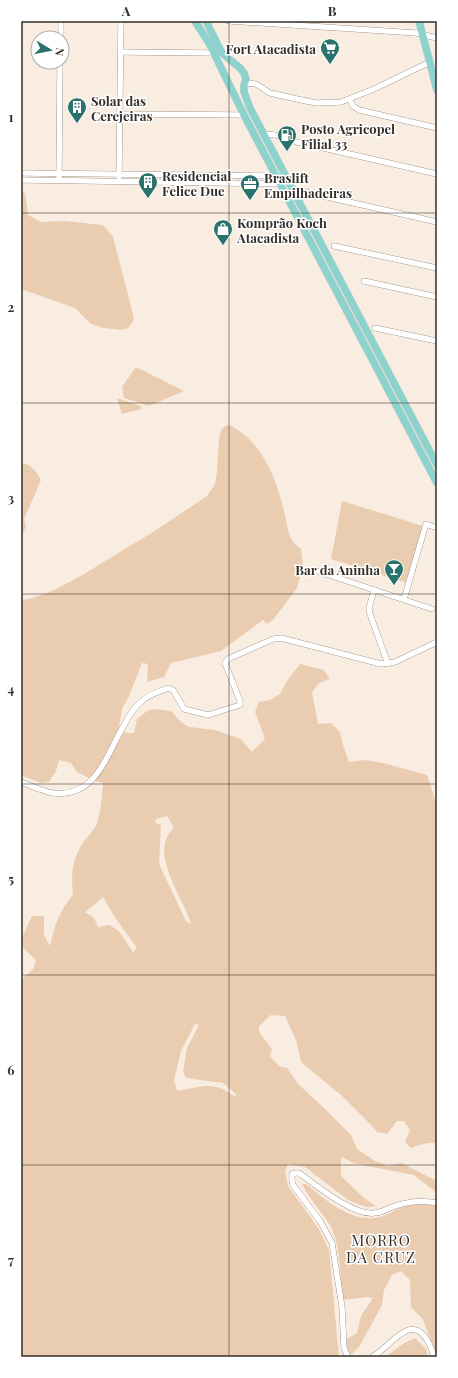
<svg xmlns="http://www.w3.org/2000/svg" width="458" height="1378" viewBox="0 0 458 1378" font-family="'Playfair Display',serif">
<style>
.green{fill:#eaccb1;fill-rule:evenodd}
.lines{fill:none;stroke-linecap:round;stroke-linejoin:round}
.minor-casing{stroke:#776b61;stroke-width:6}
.major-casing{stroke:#d2d1d0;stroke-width:8}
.minor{stroke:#fff;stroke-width:5.5}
.major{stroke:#8cd3cd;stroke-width:7}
.grid{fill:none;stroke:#342f2a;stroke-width:1;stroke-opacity:0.55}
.labels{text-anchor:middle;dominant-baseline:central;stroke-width:3;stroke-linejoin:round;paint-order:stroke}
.poi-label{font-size:13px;font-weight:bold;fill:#342f2a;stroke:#fff;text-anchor:start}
.quarter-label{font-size:15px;letter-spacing:1px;fill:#342f2a;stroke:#fff}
.neatline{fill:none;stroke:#342f2a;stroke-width:1.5}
.grid-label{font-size:13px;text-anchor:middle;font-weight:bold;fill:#342f2a}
</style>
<rect width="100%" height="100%" fill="#f9ece0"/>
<g class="green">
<path d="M 21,191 L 25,193 L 28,215 L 41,222 L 65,221 L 102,225 L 106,228 L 113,237 L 134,318 L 132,323 L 128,328 L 122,330 L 104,328 L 91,324 L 75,308 L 21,289 Z"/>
<path d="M 136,367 L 184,391 L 149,406 L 124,398 L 122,387 Z"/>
<path d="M 117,398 L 141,406 L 141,409 L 122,414 Z"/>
<path d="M 230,425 C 263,443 275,476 284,511 C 286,519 288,536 294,543 C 296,545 299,547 301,549 L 303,566 L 297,588 L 273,620 L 267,624 L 263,620 L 221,651 L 171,663 L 164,677 L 147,682 L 148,664 L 142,663 L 129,696 L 122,709 L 119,727 L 126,733 L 134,733 L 137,719 L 147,711 L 154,709 L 171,711 L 180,721 L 189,727 L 215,730 L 241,739 L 252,752 L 265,739 L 255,712 L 259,702 L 270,700 L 280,694 L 289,678 L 300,664 L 324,670 L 330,679 L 319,683 L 312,692 L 318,724 L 331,723 L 340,732 L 343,745 L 349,762 L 366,760 L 383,763 L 427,775 L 437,806 L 437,1144 C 429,1141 419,1145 411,1148 L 405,1142 L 410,1130 L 404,1121 L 397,1121 L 387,1134 L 377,1132 L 371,1125 L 341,1095 L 301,1062 L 296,1040 L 285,1016 L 271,1015 L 259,1026 L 259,1032 L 272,1049 L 270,1056 L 279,1066 L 287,1068 L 298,1084 L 323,1107 L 351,1135 L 357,1149 L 375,1161 L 388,1166 L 401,1163 L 437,1181 L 437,1193 L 414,1175 L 367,1166 L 354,1163 L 341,1157 L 341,1176 L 364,1198 L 376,1206 L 366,1207 L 348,1200 L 305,1167 L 288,1164 L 285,1171 L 288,1186 L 319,1229 L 329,1250 L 339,1357 L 21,1357 L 21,980 L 33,969 L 36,960 L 24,949 L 21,940 L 32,916 L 44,916 L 44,935 L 50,946 C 55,925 59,911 73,895 C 71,875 72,861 82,844 C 87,837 94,831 97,823 C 101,811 102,797 103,783 L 95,781 L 77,772 L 71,763 L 59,760 L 56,771 L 49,782 L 41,783 L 21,775 L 21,600 L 29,599 L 50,592 L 79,577 L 153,532 L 207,496 L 215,484 L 217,472 L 219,438 L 221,430 L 225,426 ZM 167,816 L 174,828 C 147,852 184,898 191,924 L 186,921 L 159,864 L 161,825 L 155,823 L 156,819 ZM 103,897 L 114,916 L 137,948 L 133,952 L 118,930 L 109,925 L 98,927 L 94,918 L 85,912 ZM 195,1024 L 199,1025 L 187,1048 L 183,1072 L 186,1078 L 223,1083 L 237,1095 L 234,1096 C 213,1080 201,1087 177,1091 L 174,1080 L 181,1051 Z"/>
<path d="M 21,463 C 30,463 37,472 41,480 L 24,519 L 26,526 L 21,538 Z"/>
<path d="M 342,501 L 423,526 L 407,583 L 331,559 Z"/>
<path d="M 302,1184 L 306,1184 C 327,1201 355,1226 383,1216 C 390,1214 396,1209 403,1207 C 414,1203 426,1204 437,1206 L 437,1355 L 422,1318 L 411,1307 L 410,1280 L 401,1271 L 392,1275 L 384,1290 L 382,1305 L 359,1347 L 351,1355 L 347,1347 L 347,1339 L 357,1333 L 361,1316 L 373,1298 L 368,1297 L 342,1300 C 340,1277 341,1245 330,1225 C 321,1211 309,1199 302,1184 Z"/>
<path d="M 415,1338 L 426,1349 L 428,1357 L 385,1357 L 403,1344 Z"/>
</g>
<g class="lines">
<g class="minor-casing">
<g id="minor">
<path d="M 229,21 L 416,33 L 437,38"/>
<path d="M 61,38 L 61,21"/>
<path d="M 120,52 L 214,53"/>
<path d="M 245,83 L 256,84 L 270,93 L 306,101 L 317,103 L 341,102 L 374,89 L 430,62"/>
<path d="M 350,100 L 353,106 L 359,110 L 437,128"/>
<path d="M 120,114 L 244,115"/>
<path d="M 264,134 L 275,135 L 297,142 L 437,174"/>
<path d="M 21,173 L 277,176"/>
<path d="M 59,177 L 60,62"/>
<path d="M 119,177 L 121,21"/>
<path d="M 21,180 L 281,184"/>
<path d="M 292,189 L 437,222"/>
<path d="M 334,246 L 437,268"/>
<path d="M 364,281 L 437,297"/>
<path d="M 375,328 L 437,341"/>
<path d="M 317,571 L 432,609"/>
<path d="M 374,590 L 369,608 L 370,614 L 388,664"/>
<path d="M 404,599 L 426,524 L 437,528"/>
<path d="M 21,782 C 31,786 42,791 53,793 C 96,798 106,756 123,727 C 128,717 134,707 143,700 C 150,694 159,692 168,688 L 173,690 L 184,709 L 208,715 L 240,705 L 240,701 L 225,663 L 228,659 L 273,639 L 281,638 L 381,664 L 395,662 L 437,642"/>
<path d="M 348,1357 L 344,1348 L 342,1307 L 332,1243 L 320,1221 L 293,1185 L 292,1181 L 292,1174 L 296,1173 L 299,1173 C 316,1185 353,1216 374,1213 C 380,1213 386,1210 392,1207 C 406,1202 422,1200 437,1203"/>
<path d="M 372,1357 C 383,1351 390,1341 401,1334 C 420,1320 430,1342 434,1357"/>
</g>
</g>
<g class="major-casing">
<g id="major">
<path d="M 195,21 L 209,43 L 244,115 L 437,483"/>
<path d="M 206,21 L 222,53 L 240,68 L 244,73 L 246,79 L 244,85 L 244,92 L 250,108 L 437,465"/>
<path d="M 419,21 L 437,90"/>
</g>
</g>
<use href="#minor" class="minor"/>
<use href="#major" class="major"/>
</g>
<path class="grid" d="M 229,21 L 229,1357M 21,213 L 437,213M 21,403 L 437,403M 21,594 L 437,594M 21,784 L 437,784M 21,975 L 437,975M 21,1165 L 437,1165"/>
<defs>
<g id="supermarket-pin" transform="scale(1)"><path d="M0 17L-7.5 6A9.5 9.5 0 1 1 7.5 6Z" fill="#2a736d" stroke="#fff"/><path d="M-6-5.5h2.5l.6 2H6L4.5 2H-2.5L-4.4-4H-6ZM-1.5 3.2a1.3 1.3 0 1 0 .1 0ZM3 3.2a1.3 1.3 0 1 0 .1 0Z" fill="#fff"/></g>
<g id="building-pin" transform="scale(1)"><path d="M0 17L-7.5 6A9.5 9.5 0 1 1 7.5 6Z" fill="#2a736d" stroke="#fff"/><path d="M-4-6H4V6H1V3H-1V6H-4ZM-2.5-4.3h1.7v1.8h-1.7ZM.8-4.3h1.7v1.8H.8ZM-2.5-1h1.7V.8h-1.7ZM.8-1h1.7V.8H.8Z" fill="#fff"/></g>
<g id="fuel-pin" transform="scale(1)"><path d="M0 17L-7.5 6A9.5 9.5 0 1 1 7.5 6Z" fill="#2a736d" stroke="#fff"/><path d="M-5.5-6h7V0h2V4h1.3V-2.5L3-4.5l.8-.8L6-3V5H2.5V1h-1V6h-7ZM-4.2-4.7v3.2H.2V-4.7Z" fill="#fff"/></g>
<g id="office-pin" transform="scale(1)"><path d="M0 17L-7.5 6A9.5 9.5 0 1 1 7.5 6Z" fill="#2a736d" stroke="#fff"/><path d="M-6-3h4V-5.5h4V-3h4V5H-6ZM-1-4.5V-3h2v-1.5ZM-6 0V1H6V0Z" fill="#fff"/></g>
<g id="shop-pin" transform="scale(1)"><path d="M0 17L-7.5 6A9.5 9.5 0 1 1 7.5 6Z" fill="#2a736d" stroke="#fff"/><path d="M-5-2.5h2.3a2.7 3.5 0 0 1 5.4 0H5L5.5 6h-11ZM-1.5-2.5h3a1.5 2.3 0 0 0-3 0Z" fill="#fff"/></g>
<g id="bar-pin" transform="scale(1)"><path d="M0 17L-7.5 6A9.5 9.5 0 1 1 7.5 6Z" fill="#2a736d" stroke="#fff"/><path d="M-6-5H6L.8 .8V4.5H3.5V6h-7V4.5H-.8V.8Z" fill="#fff"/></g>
</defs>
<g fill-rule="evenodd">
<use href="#supermarket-pin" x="330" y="48"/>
<use href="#building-pin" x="77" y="107"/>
<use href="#fuel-pin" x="287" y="135"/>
<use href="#building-pin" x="148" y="182"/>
<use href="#office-pin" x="250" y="184"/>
<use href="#shop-pin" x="223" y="229"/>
<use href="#bar-pin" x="394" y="569"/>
</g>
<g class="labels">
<g class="poi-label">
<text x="316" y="48" text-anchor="end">Fort Atacadista</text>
<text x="91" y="100">Solar das<tspan x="91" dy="15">Cerejeiras</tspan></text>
<text x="301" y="128">Posto Agricopel<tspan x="301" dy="15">Filial 33</tspan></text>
<text x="162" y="175">Residencial<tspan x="162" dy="15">Felice Due</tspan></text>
<text x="264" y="177">Braslift<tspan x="264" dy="15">Empilhadeiras</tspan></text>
<text x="237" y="222">Komprão Koch<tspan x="237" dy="15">Atacadista</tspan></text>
<text x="380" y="569" text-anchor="end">Bar da Aninha</text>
</g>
<g class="quarter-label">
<text x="381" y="1240">MORRO<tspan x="381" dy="17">DA CRUZ</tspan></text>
</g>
</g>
<rect width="458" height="1378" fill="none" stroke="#ffffff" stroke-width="44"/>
<g transform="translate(50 50) rotate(100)"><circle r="19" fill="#ffffff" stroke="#aeacaa"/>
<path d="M0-3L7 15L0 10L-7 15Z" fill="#2a736d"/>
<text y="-6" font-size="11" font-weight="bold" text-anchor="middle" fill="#342f2a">N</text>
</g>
<rect x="22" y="22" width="414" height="1334" class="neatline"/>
<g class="grid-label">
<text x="126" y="16">A</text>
<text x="332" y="16">B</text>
<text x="11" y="122">1</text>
<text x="11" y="312">2</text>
<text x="11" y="503">3</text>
<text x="11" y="694">4</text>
<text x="11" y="884">5</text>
<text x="11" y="1075">6</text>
<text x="11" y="1265">7</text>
</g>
</svg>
